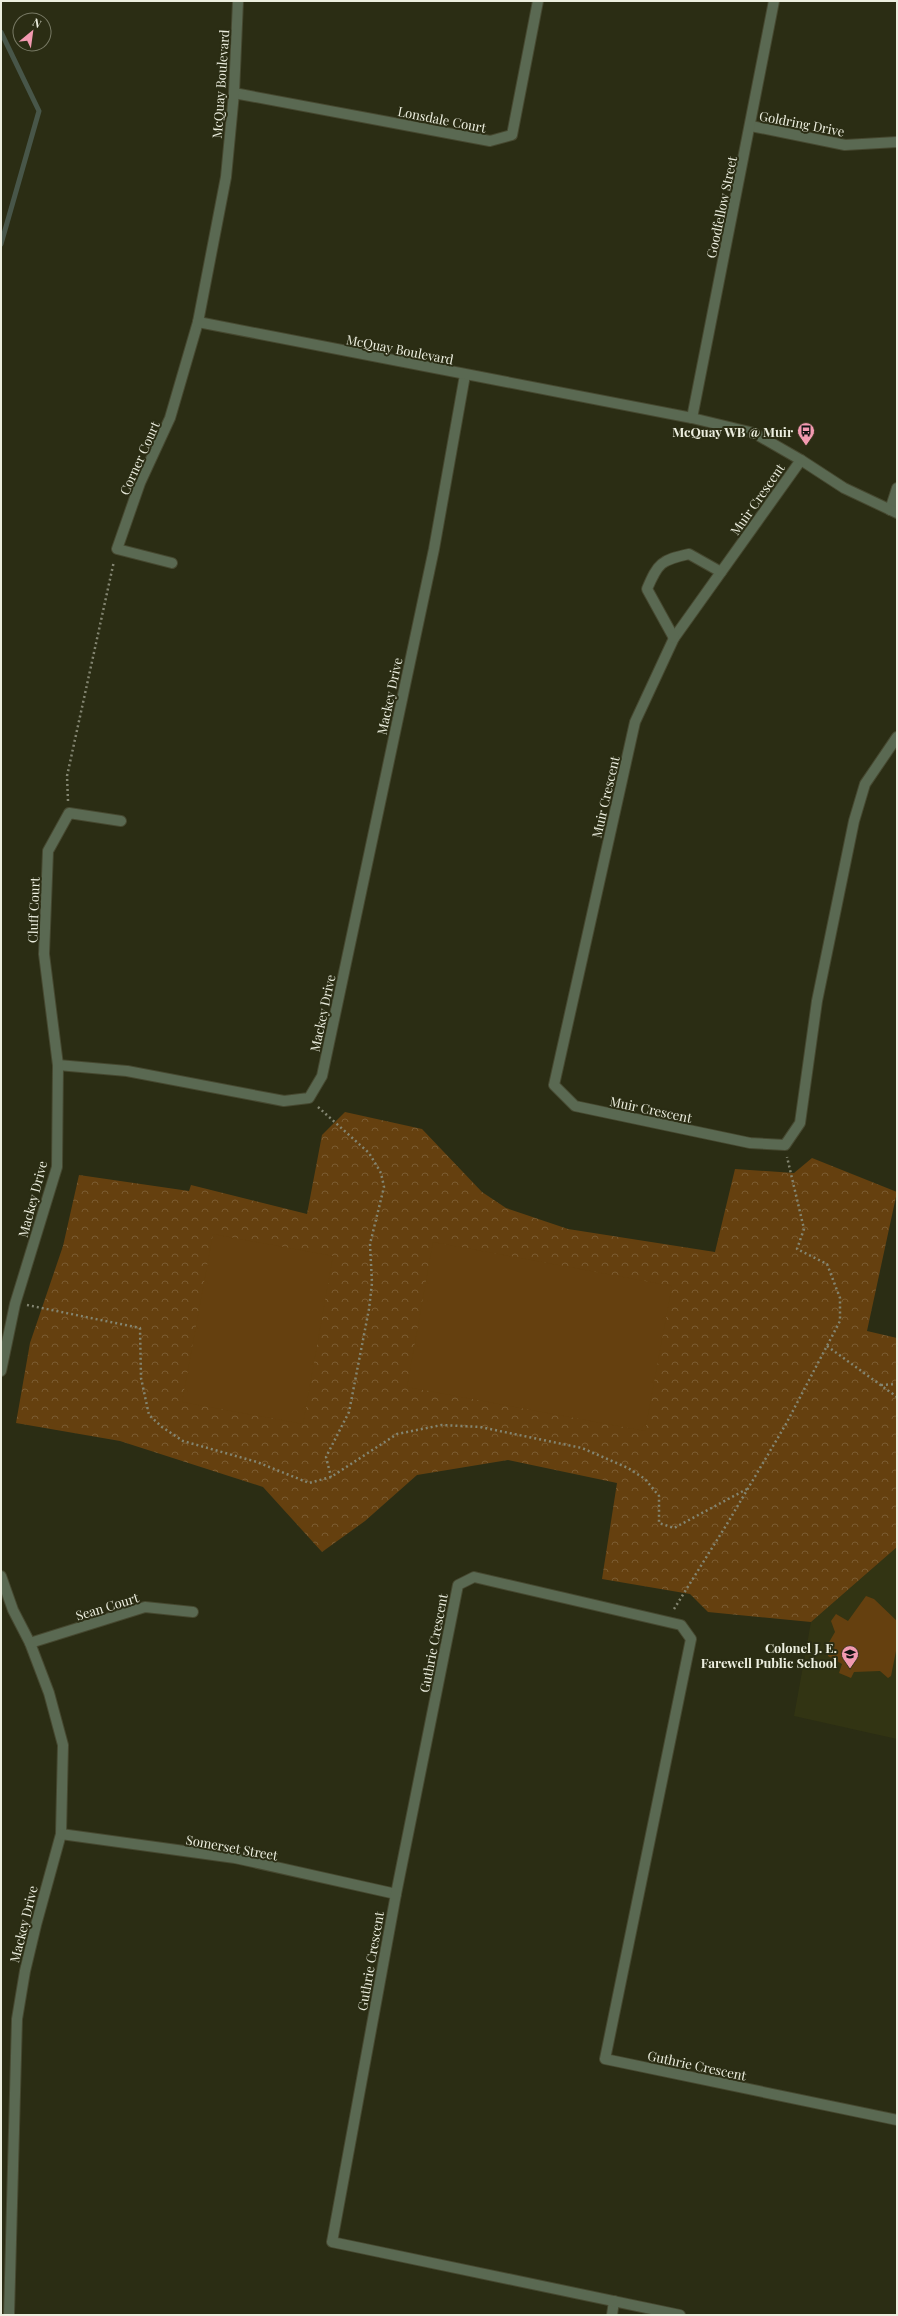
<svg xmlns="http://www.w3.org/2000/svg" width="898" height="2316" viewBox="0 0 898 2316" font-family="'Playfair Display',serif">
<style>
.built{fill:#323413}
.park{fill:url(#park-crowns)}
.pitch{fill:#65400f}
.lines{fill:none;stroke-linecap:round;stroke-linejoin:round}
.stream{stroke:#485649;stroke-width:5}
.minor-casing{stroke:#464830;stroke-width:12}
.tertiary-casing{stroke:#464830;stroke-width:12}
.path{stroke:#838571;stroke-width:2.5;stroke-dasharray:2 3;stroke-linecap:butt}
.minor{stroke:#5a6952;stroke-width:10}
.tertiary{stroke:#5a6952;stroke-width:10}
.labels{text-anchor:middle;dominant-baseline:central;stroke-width:4;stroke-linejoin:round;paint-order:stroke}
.street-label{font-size:13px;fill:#eceedf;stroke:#2b2d14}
.poi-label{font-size:13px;font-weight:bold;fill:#eceedf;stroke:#2b2d14;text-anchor:end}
</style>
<defs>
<pattern id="park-crowns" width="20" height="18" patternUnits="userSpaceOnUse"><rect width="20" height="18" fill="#65400f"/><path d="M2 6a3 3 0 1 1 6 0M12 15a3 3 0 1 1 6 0" fill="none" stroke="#7b5c32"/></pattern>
</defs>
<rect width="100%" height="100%" fill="#2b2d14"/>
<path class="built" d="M 897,1547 L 897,1739 L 794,1716 L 811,1622 Z"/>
<path class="park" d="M 345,1112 L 422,1129 L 482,1192 L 506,1208 L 568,1229 L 715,1252 L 735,1169 L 794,1173 L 812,1158 L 897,1192 L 867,1331 L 897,1338 L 897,1547 L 811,1622 L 708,1612 L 690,1594 L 602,1579 L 617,1483 L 508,1460 L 417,1475 L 365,1521 L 322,1552 L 263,1487 L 120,1441 L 16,1423 L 30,1343 L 63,1246 L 79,1175 L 189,1191 L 191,1185 L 307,1214 L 322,1135 Z"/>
<g class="pitch">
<path d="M 213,1234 L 333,1256 L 303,1424 L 182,1402 Z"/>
<path d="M 433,1242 L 672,1286 L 645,1431 L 407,1387 Z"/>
<path d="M 866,1596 L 874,1599 L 897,1621 L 897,1646 L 891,1676 L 888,1678 L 880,1671 L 854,1672 L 851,1678 L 839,1673 L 842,1664 L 828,1656 L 828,1644 L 835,1632 L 831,1621 L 836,1614 L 848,1621 Z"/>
</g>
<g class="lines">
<path class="stream" d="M 1,32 L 39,111 L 1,244"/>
<g class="minor-casing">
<g id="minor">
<path d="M 234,93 L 490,141 L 512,135 L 538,1"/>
<path d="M 751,126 L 845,145 L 897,142"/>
<path d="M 692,418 L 774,1"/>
<path d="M 801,460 L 674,638 L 635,722 L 554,1085 L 575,1106 L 750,1143 L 785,1145 L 800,1123 L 817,1001 L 854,821 L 865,784 L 897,737"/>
<path d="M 890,510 L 897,488"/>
<path d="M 172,563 L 117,549 L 140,483 L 170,418 L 198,322"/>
<path d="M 674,638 L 647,589 C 658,563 661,560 689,554 L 721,572"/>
<path d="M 58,1065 L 127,1071 L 284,1101 L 309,1098 L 322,1076 L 434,549 L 465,375"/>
<path d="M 1,1371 L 15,1304 L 57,1167 L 58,1065 L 44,954 L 48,851 L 69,813 L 121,821"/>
<path d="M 1,1576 L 13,1610 L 30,1643 L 49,1693 L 63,1745 L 61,1834 L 36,1925 L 25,1971 L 17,2019 L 9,2315"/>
<path d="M 30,1643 L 145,1607 L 193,1612"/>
<path d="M 61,1834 L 235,1858 L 396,1894"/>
<path d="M 612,2315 L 614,2301"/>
<path d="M 680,2315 L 332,2242 L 396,1894 L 458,1585 L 474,1577 L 681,1625 L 691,1639 L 605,2059 L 897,2120"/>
</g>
</g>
<g class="tertiary-casing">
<path id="tertiary" d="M 238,1 L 234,93 L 226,177 L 198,322 L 692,418 L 754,433 L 801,460 L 844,488 L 897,513"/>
</g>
<g class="path">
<path d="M 68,801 L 67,776 L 114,561"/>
<path d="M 318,1107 L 369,1153 L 381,1173 L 384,1187 L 370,1244 L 372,1283 L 369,1309 L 349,1412 L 326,1457 L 331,1477"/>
<path d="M 27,1305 L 140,1328 L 141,1378 L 149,1415 L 162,1427 L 183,1441 L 257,1462 L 309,1483 L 331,1477 L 397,1434 L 442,1425 L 480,1427 L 582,1448 L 628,1468 L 645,1479 L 659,1496 L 659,1523 L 674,1528 L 747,1489"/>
<path d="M 827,1346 L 897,1397"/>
<path d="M 881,1385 L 897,1384"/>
<path d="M 674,1609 L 727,1524 L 786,1424 L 840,1321 L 840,1298 L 827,1264 L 797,1249 L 804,1229 L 787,1157"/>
</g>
<use href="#minor" class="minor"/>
<use href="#tertiary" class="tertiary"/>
</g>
<defs>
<g id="bus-pin" transform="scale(0.9)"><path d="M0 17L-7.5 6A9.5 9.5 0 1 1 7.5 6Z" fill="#f29ab0" stroke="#2b2d14"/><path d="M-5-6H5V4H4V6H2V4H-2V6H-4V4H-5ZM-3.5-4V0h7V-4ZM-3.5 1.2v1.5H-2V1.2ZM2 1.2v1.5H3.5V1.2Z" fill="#111"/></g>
<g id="school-pin" transform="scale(0.9)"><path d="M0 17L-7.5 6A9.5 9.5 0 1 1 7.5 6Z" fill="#f29ab0" stroke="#2b2d14"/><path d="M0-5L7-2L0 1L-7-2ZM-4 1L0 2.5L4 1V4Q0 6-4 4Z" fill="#111"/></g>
</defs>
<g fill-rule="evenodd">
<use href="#bus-pin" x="806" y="431"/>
<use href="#school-pin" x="850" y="1654"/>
</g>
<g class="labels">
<g class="street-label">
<text transform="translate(220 84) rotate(-86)">McQuay Boulevard</text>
<text transform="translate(442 119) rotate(11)">Lonsdale Court</text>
<text transform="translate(802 123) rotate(11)">Goldring Drive</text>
<text transform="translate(721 207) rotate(-78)">Goodfellow Street</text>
<text transform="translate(400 349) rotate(11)">McQuay Boulevard</text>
<text transform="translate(139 458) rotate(-66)">Corner Court</text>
<text transform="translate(757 499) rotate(-55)">Muir Crescent</text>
<text transform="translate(389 696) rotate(-78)">Mackey Drive</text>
<text transform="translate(605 797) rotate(-77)">Muir Crescent</text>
<text transform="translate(33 910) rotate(-88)">Cluff Court</text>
<text transform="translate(322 1013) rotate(-78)">Mackey Drive</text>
<text transform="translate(651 1109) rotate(12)">Muir Crescent</text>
<text transform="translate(32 1199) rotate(-75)">Mackey Drive</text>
<text transform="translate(107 1606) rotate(-17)">Sean Court</text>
<text transform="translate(433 1643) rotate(-79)">Guthrie Crescent</text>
<text transform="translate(232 1847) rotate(10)">Somerset Street</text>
<text transform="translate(23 1924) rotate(-76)">Mackey Drive</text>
<text transform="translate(370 1961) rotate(-80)">Guthrie Crescent</text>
<text transform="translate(697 2065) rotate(12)">Guthrie Crescent</text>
</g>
<g class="poi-label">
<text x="793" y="431">McQuay WB @ Muir</text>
<text x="837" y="1647">Colonel J. E.<tspan x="837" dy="15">Farewell Public School</tspan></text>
</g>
</g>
<rect width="898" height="2316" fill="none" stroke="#eceedf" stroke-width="4"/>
<g transform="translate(32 32) rotate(29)"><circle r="19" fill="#2b2d14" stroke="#787a65"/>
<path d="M0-3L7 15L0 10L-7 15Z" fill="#f29ab0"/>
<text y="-6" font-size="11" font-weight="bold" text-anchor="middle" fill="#eceedf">N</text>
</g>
</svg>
